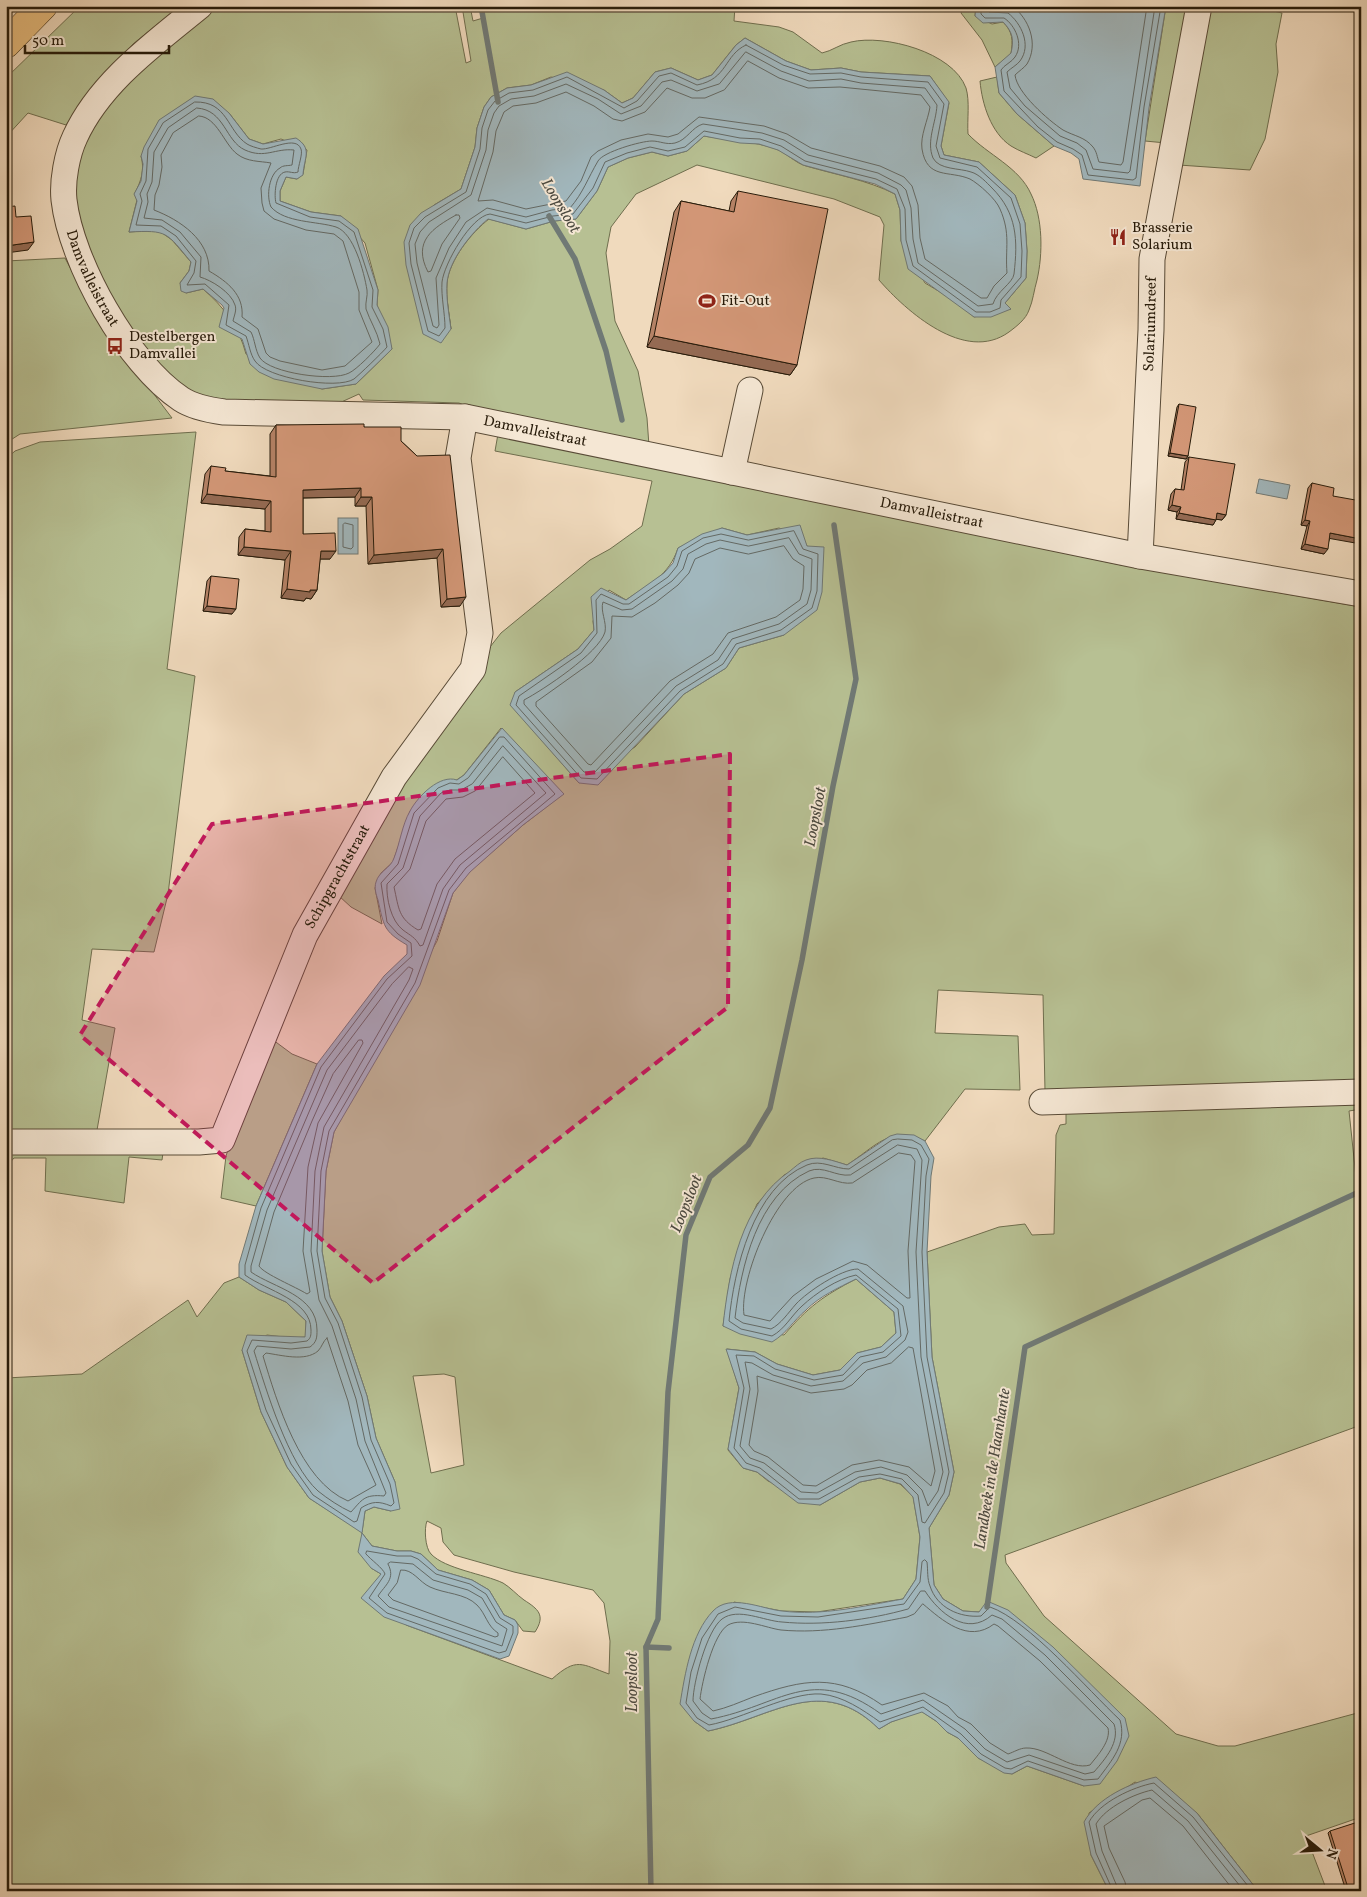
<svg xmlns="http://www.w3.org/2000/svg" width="1367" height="1897" viewBox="0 0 1367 1897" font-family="Vollkorn,serif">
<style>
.green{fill:#b7c093;stroke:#6f6e4e;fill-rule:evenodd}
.water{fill:#a1b7bd;stroke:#707975}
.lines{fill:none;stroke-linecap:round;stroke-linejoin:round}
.shore{stroke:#646964;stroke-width:1}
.stream{stroke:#707975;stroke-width:5.5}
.minor-casing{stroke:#594b37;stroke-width:27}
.highway-casing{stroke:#271b0a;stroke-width:29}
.minor{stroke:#f5e7d4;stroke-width:25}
.highway{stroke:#e8bd7e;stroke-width:28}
.wall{fill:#b58266;stroke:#271b0a}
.shaded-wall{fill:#946a53;stroke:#271b0a}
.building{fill:#d39777;stroke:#271b0a}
.marked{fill:#c2185b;fill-opacity:0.2;stroke:#c2185b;stroke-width:4;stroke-dasharray:10 6;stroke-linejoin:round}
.labels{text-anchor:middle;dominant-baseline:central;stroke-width:4;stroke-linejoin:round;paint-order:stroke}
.poi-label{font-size:15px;fill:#271b0a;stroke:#f5e7d4;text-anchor:start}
.street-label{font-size:15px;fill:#271b0a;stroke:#f5e7d4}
.water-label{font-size:16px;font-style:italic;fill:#4c4a40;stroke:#f5e7d4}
</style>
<rect width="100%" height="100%" fill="#f0dabd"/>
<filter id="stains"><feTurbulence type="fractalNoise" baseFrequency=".004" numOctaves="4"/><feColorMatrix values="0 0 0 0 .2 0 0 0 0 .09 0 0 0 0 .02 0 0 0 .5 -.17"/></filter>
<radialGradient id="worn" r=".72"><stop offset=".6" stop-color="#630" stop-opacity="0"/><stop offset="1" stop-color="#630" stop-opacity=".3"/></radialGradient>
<g class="green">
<path d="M 80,6 L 180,6 L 133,44 L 66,125 L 28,113 L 6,137 L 6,78 Z"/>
<path d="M 216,6 L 455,6 L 466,63 L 471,61 L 462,6 L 470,6 L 473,21 L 483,18 L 481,6 L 735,6 L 734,21 L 779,27 L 793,32 L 822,53 C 832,51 840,44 851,42 C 884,34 953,52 966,88 C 970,101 967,120 968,134 C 988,155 1019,167 1031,194 C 1043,218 1043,254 1037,280 C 1034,290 1033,301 1029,310 C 1026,319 1017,326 1009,332 C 965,364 906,311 879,280 L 884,225 L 880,217 L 834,199 L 697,165 L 636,194 L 611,227 L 606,253 L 615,321 L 638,371 L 647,418 L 649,446 L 475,410 L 459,403 L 363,400 L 359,394 L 337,404 L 260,407 L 194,394 L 148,358 L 102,287 L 73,203 L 78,162 L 88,136 L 104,110 L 124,85 L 192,24 ZM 745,38 L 786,61 L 811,70 L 841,68 L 861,72 L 930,76 L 949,103 L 941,146 L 944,155 L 979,162 L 1015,195 L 1025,223 L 1027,251 L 1026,278 L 1005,303 L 1011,309 L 974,317 L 957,302 L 925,283 L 901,241 L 900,210 L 895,194 C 867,180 837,175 806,166 C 795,163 787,153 776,149 C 754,141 727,140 704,136 L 687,151 L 668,156 L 652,152 L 628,158 L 608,167 L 597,191 L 576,219 L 554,221 L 526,229 L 489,219 C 472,232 449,260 447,283 C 446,298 449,314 451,329 L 434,205 L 461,189 L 475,147 L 477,128 L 484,107 L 491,97 L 507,88 L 531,85 L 551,77 L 604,90 L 622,103 L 633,98 L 655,72 L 671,68 L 698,80 L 712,75 L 736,45 ZM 229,113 L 249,139 L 263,144 L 281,139 L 307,150 L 303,174 L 297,179 L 286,177 L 280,191 L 280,201 L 311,212 L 341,216 L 365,243 L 378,290 L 377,305 L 392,349 L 356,384 L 322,389 L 246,354 C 239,327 224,307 203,289 L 186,293 L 180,283 L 189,271 L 191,262 L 172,240 L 158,230 L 129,232 L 137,200 L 135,193 C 141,181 145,170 141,156 Z"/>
<path d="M 963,6 L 976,6 L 975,16 L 992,24 L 1003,22 C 1013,32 1013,40 1011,54 L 995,67 L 982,40 L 961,13 Z"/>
<path d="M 1166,6 L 1191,6 L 1166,143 L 1145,141 Z"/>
<path d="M 1206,6 L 1252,6 L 1282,13 L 1276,44 L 1278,72 L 1265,139 L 1250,170 L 1179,165 Z"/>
<path d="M 997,77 L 999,93 L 1017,114 L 1054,146 L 1036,158 C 1028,154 1019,151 1011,146 C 991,133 982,104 980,81 Z"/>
<path d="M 65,258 L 97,319 L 172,418 L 20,434 L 6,443 L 6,261 Z"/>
<path d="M 196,432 L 167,669 L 195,676 L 168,894 L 154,952 L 92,949 L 82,1020 L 115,1028 L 97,1130 L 166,1131 L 162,1160 L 129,1157 L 124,1203 L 45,1191 L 46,1158 L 14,1158 L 6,1167 L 6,459 L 15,451 L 40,442 Z"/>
<path d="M 498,434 L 1121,565 L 1361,607 L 1361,1109 L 1349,1111 L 1357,1187 L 1361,1186 L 1361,1425 L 1005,1555 L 1006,1563 L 1044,1616 L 1176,1734 L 1218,1746 L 1235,1746 L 1361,1712 L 1361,1817 L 1306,1836 L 1327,1891 L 1258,1891 L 1197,1813 L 1135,1782 L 1089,1813 L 1091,1855 L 1109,1891 L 6,1891 L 6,1378 L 82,1374 L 188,1300 L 197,1317 L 224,1283 L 239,1277 L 259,1290 L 286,1302 L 306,1321 L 306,1337 L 291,1338 L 267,1335 L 242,1350 L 261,1412 L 287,1467 L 309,1498 L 362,1532 L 365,1511 L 374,1507 L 391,1511 L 395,1482 L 376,1438 L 367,1396 L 342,1321 L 330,1297 L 322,1251 L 326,1171 L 334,1132 L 437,941 L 453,893 L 469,872 L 523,825 L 563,794 L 501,728 L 464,775 L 410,811 L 393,862 L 381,873 L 375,888 L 382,924 L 351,907 L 339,896 L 374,824 L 481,668 L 490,647 L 501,633 L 590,560 L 610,549 L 642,526 L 652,481 L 495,451 ZM 722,528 L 747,535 L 779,528 L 803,538 L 807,546 L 784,635 L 739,648 L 726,668 L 684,694 L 635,747 L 579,783 L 526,722 L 515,692 L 578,649 L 594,630 L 593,621 L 609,590 L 626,600 C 649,584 669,576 678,548 ZM 938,990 L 1043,995 L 1045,1091 L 1066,1110 L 1066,1124 L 1060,1125 L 1056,1135 L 1054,1234 L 1032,1235 L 1025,1224 L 999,1227 L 927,1252 L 932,1357 L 954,1472 L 949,1495 L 929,1528 L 934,1585 L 943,1599 L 963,1611 L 979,1612 L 1101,1696 L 1124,1718 L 1084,1786 L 1027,1766 L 1012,1774 L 978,1758 L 958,1738 L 947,1732 L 936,1721 L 921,1711 L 891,1722 L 879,1729 C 821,1672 772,1718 708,1731 L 694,1721 L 734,1602 L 782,1611 L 817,1612 L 903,1599 L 916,1579 L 920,1537 L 913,1496 L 900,1484 L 880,1478 L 860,1482 L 820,1505 L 768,1481 L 757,1472 L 743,1468 L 728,1450 L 739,1388 L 727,1349 L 755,1352 L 777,1364 L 813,1375 L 840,1370 L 857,1353 L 881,1347 L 896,1333 L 894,1312 L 856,1279 C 823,1296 808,1307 784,1335 L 723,1326 L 730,1279 L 741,1241 L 757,1204 L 784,1175 L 823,1158 L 847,1165 C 875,1147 891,1124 925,1141 L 965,1089 L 1020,1090 L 1018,1036 L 935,1033 ZM 444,1374 L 455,1377 L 464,1465 L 431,1473 L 413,1376 ZM 427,1521 L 441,1528 L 443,1542 L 454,1555 L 514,1572 L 593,1590 L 604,1603 L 610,1641 L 609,1674 C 581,1664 577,1657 552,1679 L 406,1625 L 381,1574 L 371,1568 L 362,1533 L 372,1546 L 397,1551 L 411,1551 L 421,1554 L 438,1570 L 472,1580 L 489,1590 L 504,1615 L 515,1620 L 523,1631 L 535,1632 C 546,1615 538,1609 524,1600 C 517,1595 510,1587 503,1583 C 484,1574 445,1569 431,1554 C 425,1548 424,1528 427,1521 Z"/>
<path d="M 265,1034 L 292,1054 L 317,1064 L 256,1206 L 221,1198 L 226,1156 Z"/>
</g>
<g class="water">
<path d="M 976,6 L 1166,6 L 1149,108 L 1140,186 L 1083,179 L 1079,159 L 1071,153 L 1054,146 L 1017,114 L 999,93 L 995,67 L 1011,53 C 1014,40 1013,32 1003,22 L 983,23 L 975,16 Z"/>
<path d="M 745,38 L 786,61 L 811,70 L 841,68 L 861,72 L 930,76 L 949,102 L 941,146 L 944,155 L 979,162 L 1015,195 L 1025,223 L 1027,251 L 1026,278 L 1005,303 L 1011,309 L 991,317 L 974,317 L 908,269 L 901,241 L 900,210 L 895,194 L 875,184 L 803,165 L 778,150 L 759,144 L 740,143 L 704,136 L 687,151 L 668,156 L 652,152 L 628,158 L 608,167 L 597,191 L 576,219 L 554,221 L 526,229 L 488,219 C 472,232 449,260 447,283 C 446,298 449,314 451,329 L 441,343 L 423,334 L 406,265 L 404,242 L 410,225 L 421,213 L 461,189 L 475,147 L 477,128 L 484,107 L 491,97 L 507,88 L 531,85 L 567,72 L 604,90 L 622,103 L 633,98 L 655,72 L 671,68 L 698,80 L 712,75 L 736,45 Z"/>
<path d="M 195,96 L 213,99 L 229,113 L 249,139 L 263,144 L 296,138 C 313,149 304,157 303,175 L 297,179 L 286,177 L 280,191 L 280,201 L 311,212 L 341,216 L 358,229 L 378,290 L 377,305 L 388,327 L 392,349 L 356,384 L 322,389 L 274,379 L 259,372 L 250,364 L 242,339 L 219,327 L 224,308 L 222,305 L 203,289 L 186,293 L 181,291 L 180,283 L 189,271 L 191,262 C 166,232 168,230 129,232 L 137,201 L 134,194 L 141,181 L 143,164 L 141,156 L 144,147 L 159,120 Z"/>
<path d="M 1259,479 L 1290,485 L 1287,499 L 1256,493 Z"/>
<rect x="338" y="518" width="20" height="36"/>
<path d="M 800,525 L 807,546 L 824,547 L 822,592 L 817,610 L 784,635 L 739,648 L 726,668 L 684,694 L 598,785 L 579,783 L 510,705 L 515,692 L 578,649 L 594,630 L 591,597 L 601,588 L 626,600 L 664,573 L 673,563 L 678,548 L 702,534 L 722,528 L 747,535 Z"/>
<path d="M 502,728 L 564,794 L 523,825 L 470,872 L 453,893 L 420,985 L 334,1132 L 326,1171 L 322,1251 L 330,1297 L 342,1321 L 367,1396 L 376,1438 L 395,1482 L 400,1509 L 391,1511 L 374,1507 L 365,1511 L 362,1533 L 372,1546 L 397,1551 L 411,1551 L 421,1554 L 438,1570 L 472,1580 L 489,1590 L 504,1615 L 515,1620 L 518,1625 L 518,1633 L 509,1656 L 500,1659 L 384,1617 L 361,1598 L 381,1574 L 371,1568 L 358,1552 L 362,1533 L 309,1498 L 287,1467 L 261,1412 L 242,1350 L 247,1335 L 305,1337 L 306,1321 L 286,1302 L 259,1290 L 239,1277 L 239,1264 L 256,1206 L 317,1064 L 384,976 L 407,954 L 407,945 C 383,931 384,926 378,900 C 376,894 374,888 376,882 C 379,871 391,868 394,858 C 400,843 402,825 410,811 C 418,796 440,774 457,780 L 464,775 Z"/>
<path d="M 897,1134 L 914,1135 L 925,1141 L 934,1158 L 931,1176 L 927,1252 L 932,1357 L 954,1472 L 949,1495 L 929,1528 L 934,1585 L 943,1599 L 963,1611 L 979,1612 L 987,1601 L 1008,1610 L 1053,1647 L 1125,1718 L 1129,1736 L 1117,1761 L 1100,1784 L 1084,1786 L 1027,1766 L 1012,1774 L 1004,1773 L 978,1758 L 958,1738 L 947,1732 L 936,1721 L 922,1712 L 891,1722 L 879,1729 C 822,1672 771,1718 708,1731 L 694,1721 L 680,1704 C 685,1674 691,1634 713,1611 C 730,1593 762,1609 782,1611 C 822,1616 864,1606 903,1599 L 916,1579 L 920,1537 L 913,1497 L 901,1484 L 880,1478 L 860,1482 L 820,1505 L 798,1503 L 757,1472 L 743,1468 L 728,1449 L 739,1388 L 726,1349 L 755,1352 L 777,1364 L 813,1375 L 840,1370 L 857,1353 L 881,1347 L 896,1333 L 894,1312 L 856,1279 C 838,1288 820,1296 806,1310 C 793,1321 787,1333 772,1342 L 740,1334 L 723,1326 C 729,1271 741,1204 790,1171 C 795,1167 800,1162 806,1160 C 819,1155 834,1161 847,1165 L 890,1136 Z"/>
<path d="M 1156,1777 L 1197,1813 L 1258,1891 L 1109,1891 L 1091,1855 L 1084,1822 C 1097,1798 1130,1783 1156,1777 Z"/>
</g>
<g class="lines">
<g class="shore">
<path d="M 981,6 L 981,14 L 985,18 L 1004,18 C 1015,25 1024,44 1015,57 C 1012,62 1004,65 1001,70 L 1004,91 L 1038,127 L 1057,142 L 1073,149 L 1082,155 L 1088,175 L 1133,180 L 1136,178 L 1144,107 L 1161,6"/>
<path d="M 987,6 L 989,12 L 1008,13 C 1021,23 1032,45 1020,61 C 1017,65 1011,68 1007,72 L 1010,88 L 1025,106 L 1060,136 L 1077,143 L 1086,150 L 1093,169 L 1128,173 L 1130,171 L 1155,6"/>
<path d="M 1012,6 C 1029,18 1039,44 1027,64 C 1024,68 1019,71 1015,75 C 1017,93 1048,120 1063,130 C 1074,136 1085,137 1093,147 C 1097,152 1097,157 1099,162 L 1121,165 L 1123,162 L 1147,6"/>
<path d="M 746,45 L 783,65 L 810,74 L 841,73 L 861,77 L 928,82 L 944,104 L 936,146 L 940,158 L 977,167 L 1011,198 L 1020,224 L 1022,251 L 1021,277 L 1001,300 L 1000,308 L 990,312 L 976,312 L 913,266 L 906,240 L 905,209 L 897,189 L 876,179 L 805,161 L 781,146 L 760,139 L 740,138 L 704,131 L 685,147 L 668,151 L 650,147 L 627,153 L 605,162 L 593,188 L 573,214 L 553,216 L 526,223 L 490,214 C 471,216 444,264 442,282 C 441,297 445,313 445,328 L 439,336 L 428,331 L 411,264 L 409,243 L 414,228 L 425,217 L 466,192 L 480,149 L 482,128 L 488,110 L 495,101 L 509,93 L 533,90 L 567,77 L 624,108 L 637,101 L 659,76 L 671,73 L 697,85 C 728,79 724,55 746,45 Z"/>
<path d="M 746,52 L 781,71 L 809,81 L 841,79 L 861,83 L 925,88 L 937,105 C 936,123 926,141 933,158 C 939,170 960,168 971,172 C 979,174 987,183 992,188 C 1017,213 1018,240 1014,274 C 1013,283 996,292 993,304 L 978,306 L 918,263 L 913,239 L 911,208 L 906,190 L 901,185 L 878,173 L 808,155 L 784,140 L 762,133 L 703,124 C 692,127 687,140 675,143 C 666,145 660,141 652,141 C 641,141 603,152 598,161 C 588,178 583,193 570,208 L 552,210 L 526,217 L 487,208 L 466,222 L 449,248 L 436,278 L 439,325 L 437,328 L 433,326 L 417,263 L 415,244 L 420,232 L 429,222 L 471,195 L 486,150 L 488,130 L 494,113 L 499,106 L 511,99 L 534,96 L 566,84 L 598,99 L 621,114 L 641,106 L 662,82 L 671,80 L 697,91 L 719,84 Z"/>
<path d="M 748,61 L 779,78 L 808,88 L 840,87 L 921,95 L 930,107 C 928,120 920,136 922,149 C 927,180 949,170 970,179 C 979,184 996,199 1000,209 C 1011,234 1005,248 1007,273 L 994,286 L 987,298 L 981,298 L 925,259 L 920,238 L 918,205 L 912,186 L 904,177 L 880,166 L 811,148 L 787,134 L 764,126 L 699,117 L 678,134 L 668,137 L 648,134 L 621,140 L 598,151 L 591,157 L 581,181 L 566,201 L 526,209 L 493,200 L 478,201 L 493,152 L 496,131 L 504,112 L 513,106 L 536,103 L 566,92 L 594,106 L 613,119 L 622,121 L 645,112 L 667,88 L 692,98 L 705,98 L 724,90 Z"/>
<path d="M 195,102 C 228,101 227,131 247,144 C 250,146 257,148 261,149 C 271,150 296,135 301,149 C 303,154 298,166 298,172 C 293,174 290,171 285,172 C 275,174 274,196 276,203 L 310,217 L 339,221 L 354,232 L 373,290 L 372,307 L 383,329 L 387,347 C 382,353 360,374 354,379 C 337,390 266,378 255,361 C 250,354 249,344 246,336 L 226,325 L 229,305 L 205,284 L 187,285 L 194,273 L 196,261 L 176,236 L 161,226 L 136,225 L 142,201 L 140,194 L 146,181 L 148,149 L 163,123 Z"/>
<path d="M 197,108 C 225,110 225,141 245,150 C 265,159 275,148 294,150 L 292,165 C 288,166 283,165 280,168 C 269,174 266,196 271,207 C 285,223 317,221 336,227 C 354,233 364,272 367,290 C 368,296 365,302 366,309 C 370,321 377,331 380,344 C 375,351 356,370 349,373 C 332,382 270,373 260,358 C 255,350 255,340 251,332 L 233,321 C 234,316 237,310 235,305 C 231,292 211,280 200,277 L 201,257 L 180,232 L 162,220 L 144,218 L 148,202 L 147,194 L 152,182 L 154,152 L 168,128 Z"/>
<path d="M 199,116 C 217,117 224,144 237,154 C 247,162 260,161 271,163 L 261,188 L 262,203 L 264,211 L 274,219 L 306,230 L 334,234 L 343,241 L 359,292 L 359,310 L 372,342 L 345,366 L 322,370 L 280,361 L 270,357 L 266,353 L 258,329 L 242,317 C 244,295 228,282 209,271 C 210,240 180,220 154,210 L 155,195 L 159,185 L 162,167 L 161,155 L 173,133 Z"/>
<path d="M 456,215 L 459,215 L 460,218 L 442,244 L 431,271 L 428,272 C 412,241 433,228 456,215 Z"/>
<path d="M 345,523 L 353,525 L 353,547 L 351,549 L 343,547 L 343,525 Z"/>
<path d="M 794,531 L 803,549 L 818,554 L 817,591 L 812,608 L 781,630 L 736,644 L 723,664 L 680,691 L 597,779 L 581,778 L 516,705 L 519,696 L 581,653 L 597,633 L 596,600 L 601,594 L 623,604 L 629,604 L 668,577 L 677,566 L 682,551 L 703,538 L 721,534 L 748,540 Z"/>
<path d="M 789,538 L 799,554 L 812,559 L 811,590 L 807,604 L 779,624 L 732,639 L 718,660 L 676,686 L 594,773 L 584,772 L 524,704 L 524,700 C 543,690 599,653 605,632 C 607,622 600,611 603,602 L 622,610 L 632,609 L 672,581 L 683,569 L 688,554 L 706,544 L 720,540 L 748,546 Z"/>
<path d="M 784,546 L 793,559 L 804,566 L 803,589 L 800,600 L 776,617 L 728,633 L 713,654 L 670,681 L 591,765 L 588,764 L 536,706 L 536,702 L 592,662 L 611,638 L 612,616 L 632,617 L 655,603 L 678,585 L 689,573 L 695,559 L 720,548 L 748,554 Z"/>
<path d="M 500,737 L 504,737 L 555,794 L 466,868 L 449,890 L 415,983 L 329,1131 L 321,1171 L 317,1251 L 325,1298 L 338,1323 L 362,1397 L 371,1440 L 390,1484 L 394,1503 L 391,1506 C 379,1501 372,1501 361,1508 L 357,1521 L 354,1522 L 313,1495 L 291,1464 L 266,1410 L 247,1351 L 252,1340 L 291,1343 L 307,1341 C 311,1338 311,1335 311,1330 C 311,1300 267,1291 245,1275 L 245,1265 L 261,1208 L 321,1067 L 387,979 L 412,956 L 411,943 L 398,934 L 387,922 L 381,883 L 398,864 L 414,813 L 438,788 L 450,783 L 459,784 L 468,778 Z"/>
<path d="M 503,746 L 546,793 L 460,865 L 443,889 L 423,945 L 420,946 C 415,937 411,936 403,930 C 391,921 386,898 387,884 L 403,868 L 420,816 L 441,793 L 450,790 L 461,790 L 472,784 Z"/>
<path d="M 503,757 L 535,793 L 455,859 L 437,884 L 421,929 L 418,930 C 398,918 399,909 394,887 L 410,869 L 426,821 L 446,799 L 463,797 L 475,791 Z"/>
<path d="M 409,967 L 413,969 L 409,980 L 324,1127 L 315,1171 L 311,1251 L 319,1300 L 332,1326 L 356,1399 L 365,1441 L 386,1493 L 384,1496 C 364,1494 362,1500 351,1512 C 340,1507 328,1499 318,1491 C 288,1464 266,1389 254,1351 L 257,1346 L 291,1349 L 310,1347 C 317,1342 317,1337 317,1330 C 317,1295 274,1288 251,1272 L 251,1266 L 267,1210 L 327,1070 L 392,984 Z"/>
<path d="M 359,1040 L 362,1040 L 363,1043 L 318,1123 L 308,1167 L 303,1251 L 310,1292 L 307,1294 C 296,1287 264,1274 259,1266 L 274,1212 L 312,1121 L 333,1074 Z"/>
<path d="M 898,1139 L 912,1140 L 921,1145 L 929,1159 L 926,1176 L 922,1252 L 927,1357 L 949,1472 L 944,1493 L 925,1523 L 922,1522 L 918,1495 L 902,1479 L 880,1474 L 859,1477 L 819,1499 L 799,1499 L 760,1468 L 746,1463 L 734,1448 L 744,1388 L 736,1355 L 754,1356 L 775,1369 L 814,1380 L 843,1375 L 860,1357 L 883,1352 L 901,1336 L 898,1309 L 856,1275 C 837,1279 816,1293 802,1306 C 791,1316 785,1329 772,1336 L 741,1329 L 729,1321 C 734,1270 753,1187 807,1165 C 821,1159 835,1169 849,1169 L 892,1140 Z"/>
<path d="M 898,1145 L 917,1149 L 922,1160 L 916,1252 L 921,1357 L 943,1472 L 938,1491 L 928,1506 L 922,1490 L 907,1475 L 881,1467 L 855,1472 L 817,1493 L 801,1492 L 764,1463 L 750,1458 L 740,1446 L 750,1389 L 745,1362 L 752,1363 L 773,1375 L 811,1386 L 843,1381 L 863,1363 L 886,1357 L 905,1340 L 908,1332 L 903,1306 L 858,1269 C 841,1269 807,1292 796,1304 C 788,1313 781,1324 771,1329 L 743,1323 L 735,1318 C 741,1267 757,1195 809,1171 C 823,1165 836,1177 850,1175 Z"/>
<path d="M 899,1153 L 911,1155 L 915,1161 L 908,1251 L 910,1298 L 907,1298 L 867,1265 L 853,1261 L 816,1279 L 793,1296 L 770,1321 L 744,1315 C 739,1280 776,1186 814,1178 C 827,1175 839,1185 852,1183 Z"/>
<path d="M 327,1338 L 348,1401 L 358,1445 L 376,1485 L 348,1501 C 300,1481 277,1402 263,1356 L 266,1353 C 281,1355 305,1362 318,1351 C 322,1347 323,1341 327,1338 Z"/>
<path d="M 909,1347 L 913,1348 L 935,1471 L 931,1486 L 909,1467 L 879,1460 L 852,1465 L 816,1486 L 803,1485 L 768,1457 L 754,1451 L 749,1445 L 758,1391 L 757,1376 L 811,1393 L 844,1389 L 852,1385 L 867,1370 L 891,1363 Z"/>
<path d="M 367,1551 L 397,1556 L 411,1556 L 418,1559 L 436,1574 L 470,1584 L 486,1594 L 500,1618 L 513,1626 L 513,1633 L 506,1651 L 499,1653 L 387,1613 L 369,1598 L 385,1574 C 383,1568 371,1560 366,1554 Z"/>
<path d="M 925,1560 L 927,1562 C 928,1570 927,1579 930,1586 C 937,1608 960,1618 981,1616 L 990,1607 C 1028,1620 1088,1690 1120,1720 C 1127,1744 1112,1760 1098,1779 L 1084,1780 L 1028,1761 L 1011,1769 L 1005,1768 L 981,1754 L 961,1734 L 923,1707 L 880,1722 C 863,1710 843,1696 821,1694 C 790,1692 742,1719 709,1725 L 697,1718 L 686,1703 L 691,1672 L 702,1638 L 718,1614 L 735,1607 L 781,1616 L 818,1617 L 904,1604 L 920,1582 L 922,1562 Z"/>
<path d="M 391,1562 L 413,1564 L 433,1580 L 468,1590 L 482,1598 L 496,1622 L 507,1629 L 502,1646 L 389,1607 L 378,1596 C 385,1585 396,1579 388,1564 Z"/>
<path d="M 401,1570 C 413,1569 419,1582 430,1587 C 445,1594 465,1593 477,1605 C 486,1614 487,1626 498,1633 L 498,1636 L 495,1637 L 393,1600 L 388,1595 L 397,1583 Z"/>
<path d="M 921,1591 L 925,1591 C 939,1613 967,1637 992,1615 L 1002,1619 L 1045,1655 L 1114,1724 C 1120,1742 1106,1758 1094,1772 L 1085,1774 L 1029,1755 L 1007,1762 L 985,1749 L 965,1729 L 923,1700 L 881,1714 C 811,1663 780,1706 711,1719 L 702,1713 L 693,1701 C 693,1683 707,1630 722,1619 C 738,1607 764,1621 782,1622 C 822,1626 869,1620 908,1609 Z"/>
<path d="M 923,1604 C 942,1620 968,1644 994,1624 L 998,1626 L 1040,1661 L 1108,1728 C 1111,1741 1098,1755 1090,1765 C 1070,1771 1047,1747 1026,1748 C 1020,1748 1014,1752 1008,1754 L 990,1743 L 971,1724 L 958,1717 L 948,1706 L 924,1693 L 882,1705 C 836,1673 804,1679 753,1697 C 740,1702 727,1708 713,1711 L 700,1699 C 702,1682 713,1634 728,1625 C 743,1617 766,1628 781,1630 C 823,1634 866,1625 907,1617 L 914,1614 Z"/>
<path d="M 1113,1891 L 1096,1853 L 1089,1822 C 1100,1802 1133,1787 1154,1783 L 1193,1817 L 1252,1891"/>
<path d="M 1119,1891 L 1102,1851 L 1096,1824 C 1106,1807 1134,1794 1152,1790 L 1188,1821 L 1244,1891"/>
<path d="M 1127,1891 L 1125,1882 L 1109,1848 L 1104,1826 L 1142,1800 L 1150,1798 L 1183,1826 L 1234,1891"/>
</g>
<g class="stream">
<path d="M 481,6 L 498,102"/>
<path d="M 549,216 L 575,259 L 606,351 L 622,420"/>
<path d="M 987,1607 L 1025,1347 L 1361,1191"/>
<path d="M 646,1647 L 669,1648"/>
<path d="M 651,1891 L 646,1647 L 658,1619 L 668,1392 L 686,1235 L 710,1177 L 748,1145 L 770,1108 L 802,960 L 833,786 L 856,679 L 834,525"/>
</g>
<g class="minor-casing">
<g id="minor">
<path id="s1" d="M 200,6 C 155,43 100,82 75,137 C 67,154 62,181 64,200 C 71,262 128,364 181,399 C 193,407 209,410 224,412 L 465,417 L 1140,556 L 1361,594"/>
<path d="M 732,472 L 750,390"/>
<path id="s2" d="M 1140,556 L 1151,330 L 1152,259 L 1199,6"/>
<path d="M 1042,1102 L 1361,1092"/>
<path id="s3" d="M 6,1142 L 199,1142 L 222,1140 L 305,935 L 394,777 L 473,669 L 480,633 L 458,458 L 465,417"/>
</g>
</g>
<g class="highway-casing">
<path id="highway" d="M 6,44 L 43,6"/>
</g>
<use href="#minor" class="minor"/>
<use href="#highway" class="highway"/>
</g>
<g class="wall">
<path d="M 738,191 L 797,365 L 790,375 L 647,347 L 674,212 L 681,201 L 729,211 L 731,201 Z"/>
<path d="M 1179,404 L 1188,456 L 1186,459 L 1168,456 L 1177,407 Z"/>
<path d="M 276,425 L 364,427 L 401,441 L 417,456 L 460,606 L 441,607 L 437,558 L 368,564 L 366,506 L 355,506 L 355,497 L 303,498 L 303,534 L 330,559 L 320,559 L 317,590 L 311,599 L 306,598 L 304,601 L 281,598 L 285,560 L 238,555 L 239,537 L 245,529 L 265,531 L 265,509 L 201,503 L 205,474 L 211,466 L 225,471 L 270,476 L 270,434 Z"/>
<path d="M 1189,457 L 1226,515 L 1222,520 L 1216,519 L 1213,525 L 1176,519 L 1177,512 L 1168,510 L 1171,494 L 1175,489 L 1181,490 L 1185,462 Z"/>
<path d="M 1312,483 L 1333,496 L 1358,518 L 1330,538 L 1324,554 L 1301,549 L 1307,526 L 1301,525 L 1308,488 Z"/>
<path d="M 211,576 L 232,614 L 203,611 L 207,581 Z"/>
<path d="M 1330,1831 L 1361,1891 L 1346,1891 L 1328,1833 Z"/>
</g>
<g class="shaded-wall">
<path d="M 34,242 L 28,250 L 6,253 L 6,246 Z"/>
<path d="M 654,336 L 797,365 L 790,375 L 647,347 Z"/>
<path d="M 1170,453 L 1188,456 L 1186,459 L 1168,456 Z"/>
<path d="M 361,488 L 355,497 L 297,498 L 303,490 Z"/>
<path d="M 207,494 L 271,501 L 265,509 L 201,503 Z"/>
<path d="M 361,497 L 372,497 L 366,506 L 355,506 Z"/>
<path d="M 1172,505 L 1181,507 L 1177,512 L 1168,510 Z"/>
<path d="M 1179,513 L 1216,520 L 1213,525 L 1176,519 Z"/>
<path d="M 1217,513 L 1226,515 L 1222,520 L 1214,519 Z"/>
<path d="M 1305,520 L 1310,521 L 1307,526 L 1301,525 Z"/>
<path d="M 1330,533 L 1361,539 L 1361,544 L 1327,538 Z"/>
<path d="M 1305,544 L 1328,549 L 1324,554 L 1301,549 Z"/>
<path d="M 244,547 L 291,551 L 285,560 L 238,555 Z"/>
<path d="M 443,549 L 437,558 L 368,564 L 374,555 Z"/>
<path d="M 321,551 L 336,551 L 330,559 L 315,559 Z"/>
<path d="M 287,589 L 310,590 L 317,590 L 311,599 L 306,598 L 304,601 L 281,598 Z"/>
<path d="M 466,597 L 460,606 L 441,607 L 447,599 Z"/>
<path d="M 207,606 L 236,609 L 232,614 L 203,611 Z"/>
</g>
<g class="building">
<path d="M 738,191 L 828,209 L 797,365 L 654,336 L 681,201 L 734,212 Z"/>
<path d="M 15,206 L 16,217 L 31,216 L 34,242 L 6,246 L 6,207 Z"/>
<path d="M 1179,404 L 1196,407 L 1188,456 L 1170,453 Z"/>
<path d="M 364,424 L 364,427 L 401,427 L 401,441 L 417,456 L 450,455 L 466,597 L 447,599 L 443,549 L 374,555 L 372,497 L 361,497 L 361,488 L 303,490 L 303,534 L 335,533 L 336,551 L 321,551 L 317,590 L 310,590 L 310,592 L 287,589 L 291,551 L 244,547 L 245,529 L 271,532 L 271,501 L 207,494 L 211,466 L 226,468 L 225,471 L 276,477 L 276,425 Z"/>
<path d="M 1189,457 L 1235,464 L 1226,515 L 1217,513 L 1216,520 L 1179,513 L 1181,507 L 1172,505 L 1175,489 L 1184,490 Z"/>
<path d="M 1312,483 L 1334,488 L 1333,496 L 1361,501 L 1358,518 L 1361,519 L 1361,539 L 1330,533 L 1328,549 L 1305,544 L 1310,521 L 1305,520 Z"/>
<path d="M 211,576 L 239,579 L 236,609 L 207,606 Z"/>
<path d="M 1361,1821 L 1361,1891 L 1349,1891 L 1330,1831 Z"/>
</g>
<path class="marked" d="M 730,754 L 728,1007 L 373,1283 L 80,1035 L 212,824 Z"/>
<defs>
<g id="restaurant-bare" transform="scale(1.35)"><path d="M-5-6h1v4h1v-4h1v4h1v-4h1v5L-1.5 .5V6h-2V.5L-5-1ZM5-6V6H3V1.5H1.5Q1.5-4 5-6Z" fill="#8f2418" stroke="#f5e7d4" stroke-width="2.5" paint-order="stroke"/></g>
<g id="stadium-bare" transform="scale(1.35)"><path d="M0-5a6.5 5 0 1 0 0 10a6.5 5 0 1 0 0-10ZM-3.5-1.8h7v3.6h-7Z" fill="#8f2418" stroke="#f5e7d4" stroke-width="2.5" paint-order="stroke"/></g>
<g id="bus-bare" transform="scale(1.35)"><path d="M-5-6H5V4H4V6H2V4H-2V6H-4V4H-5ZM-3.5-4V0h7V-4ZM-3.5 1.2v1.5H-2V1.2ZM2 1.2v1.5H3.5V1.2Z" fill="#8f2418" stroke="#f5e7d4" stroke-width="2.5" paint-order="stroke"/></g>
</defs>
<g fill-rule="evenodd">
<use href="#restaurant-bare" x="1118" y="237"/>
<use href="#stadium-bare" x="707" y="301"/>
<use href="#bus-bare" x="115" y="346"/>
</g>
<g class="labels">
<g class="poi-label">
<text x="1132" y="228">Brasserie<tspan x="1132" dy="17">Solarium</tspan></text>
<text x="721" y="301">Fit-Out</text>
<text x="129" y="337">Destelbergen<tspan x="129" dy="17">Damvallei</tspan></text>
</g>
<g class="street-label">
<text stroke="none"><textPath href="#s1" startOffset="331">Damvalleistraat</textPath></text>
<text stroke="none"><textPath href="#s2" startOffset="232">Solariumdreef</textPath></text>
<text stroke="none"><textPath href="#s1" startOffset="841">Damvalleistraat</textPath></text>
<text stroke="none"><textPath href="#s1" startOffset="1246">Damvalleistraat</textPath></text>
<text stroke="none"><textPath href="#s3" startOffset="504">Schipgrachtstraat</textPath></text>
</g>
<g class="water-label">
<text transform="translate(560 206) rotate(59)">Loopsloot</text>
<text transform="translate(816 817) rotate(-79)">Loopsloot</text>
<text transform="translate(687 1204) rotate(-68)">Loopsloot</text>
<text transform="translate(993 1469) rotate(-81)">Landbeek in de Haanhante</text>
<text transform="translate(633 1682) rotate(-90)">Loopsloot</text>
</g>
</g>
<rect width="1367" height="1897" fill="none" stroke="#f0dabd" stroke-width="25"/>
<rect x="8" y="8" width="1352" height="1882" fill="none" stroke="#271b0a" stroke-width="2.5"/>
<rect x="12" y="12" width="1342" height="1872" fill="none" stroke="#271b0a"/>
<g transform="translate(1320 1850) rotate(108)" stroke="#f5e7d4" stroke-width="4" paint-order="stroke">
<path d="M0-4L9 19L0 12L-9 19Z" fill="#271b0a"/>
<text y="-8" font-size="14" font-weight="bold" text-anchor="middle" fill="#271b0a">N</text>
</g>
<path d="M25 45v8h144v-8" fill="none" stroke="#271b0a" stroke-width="2.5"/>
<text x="32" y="45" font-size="15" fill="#271b0a" stroke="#f5e7d4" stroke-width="4" paint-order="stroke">50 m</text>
<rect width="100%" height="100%" filter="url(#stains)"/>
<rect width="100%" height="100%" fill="url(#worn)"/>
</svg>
